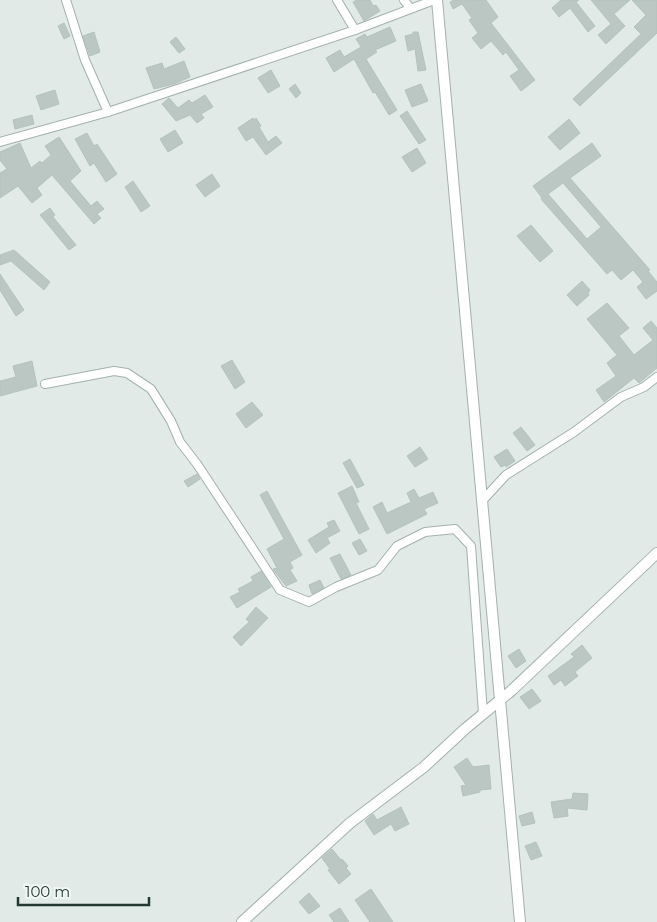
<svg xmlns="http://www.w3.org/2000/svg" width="657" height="922" viewBox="0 0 657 922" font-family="Montserrat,sans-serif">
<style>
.building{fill:#bac7c3;stroke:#b4c3be;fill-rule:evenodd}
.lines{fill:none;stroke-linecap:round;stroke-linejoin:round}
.minor-casing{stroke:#a4b1ae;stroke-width:10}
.tertiary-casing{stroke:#a4b1ae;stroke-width:12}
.minor{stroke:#fff;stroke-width:8}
.tertiary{stroke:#fff;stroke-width:10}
</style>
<rect width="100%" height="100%" fill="#e1eae7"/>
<g class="building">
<path d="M 357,0 L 370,0 L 373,6 L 376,5 L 380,11 L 364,21 L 353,2 Z"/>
<path d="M 454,0 L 486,0 L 498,17 L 491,23 L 535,80 L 521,91 L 510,76 L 519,70 L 506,52 L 503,55 L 491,41 L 481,49 L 472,38 L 478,33 L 469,20 L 472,18 L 462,4 L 453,9 L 450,2 Z"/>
<path d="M 561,0 L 579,0 L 576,2 L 595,26 L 588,32 L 570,8 L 559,17 L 552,8 Z"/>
<path d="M 591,0 L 630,0 L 614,14 L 625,26 L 606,44 L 598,35 L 611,24 Z"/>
<path d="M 632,0 L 657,0 L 657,33 L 580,106 L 573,99 L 641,34 L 634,27 L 646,15 Z"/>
<path d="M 64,23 L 70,36 L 64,39 L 58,26 Z"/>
<path d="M 390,27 L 396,41 L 375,50 L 377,52 L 366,59 L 397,110 L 389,115 L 375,92 L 373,93 L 354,59 L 334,72 L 326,58 L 340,50 L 344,57 L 361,47 L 356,39 L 365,34 L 367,37 Z"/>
<path d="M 94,32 L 100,52 L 90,56 L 83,36 Z"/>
<path d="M 413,32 L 418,32 L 426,70 L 418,71 L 415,49 L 408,51 L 405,36 L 413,34 Z"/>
<path d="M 176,37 L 185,49 L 179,53 L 170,42 Z"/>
<path d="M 184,61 L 190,77 L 174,84 L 154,89 L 146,68 L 162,63 L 164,69 Z"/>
<path d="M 271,70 L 280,86 L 268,93 L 258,78 Z"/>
<path d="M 295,84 L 301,93 L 296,98 L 289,89 Z"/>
<path d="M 421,84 L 428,101 L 412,107 L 405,90 Z"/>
<path d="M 55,90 L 59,104 L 41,110 L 36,96 Z"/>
<path d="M 205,95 L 213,107 L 201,114 L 204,118 L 197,123 L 190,115 L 176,121 L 162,104 L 169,98 L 178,108 L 189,100 L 192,103 Z"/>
<path d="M 407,111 L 426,140 L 419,144 L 400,116 Z"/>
<path d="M 32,115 L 34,124 L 15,129 L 13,120 Z"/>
<path d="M 253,118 L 254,120 L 256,118 L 261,126 L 259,127 L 268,142 L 276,136 L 282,143 L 266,155 L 253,137 L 246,141 L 238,128 Z"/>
<path d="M 569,119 L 580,133 L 560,150 L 548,137 Z"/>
<path d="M 175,130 L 183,143 L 168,152 L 160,139 Z"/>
<path d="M 87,133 L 94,146 L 97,144 L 117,174 L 106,182 L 94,163 L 90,166 L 75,139 Z"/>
<path d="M 59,137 L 81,171 L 70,181 L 91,206 L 97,201 L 104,209 L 97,214 L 101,218 L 94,224 L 52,175 L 37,188 L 42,195 L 32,203 L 18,186 L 0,198 L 0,173 L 7,169 L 0,160 L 0,152 L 20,143 L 31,168 L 40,161 L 42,163 L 51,155 L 45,146 Z"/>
<path d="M 592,143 L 601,156 L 570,178 L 650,270 L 648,271 L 657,282 L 657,291 L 646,299 L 637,287 L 643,282 L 633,270 L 621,280 L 612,270 L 607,274 L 541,199 L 542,198 L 533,186 ZM 563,183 L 601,227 L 587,239 L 548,194 Z"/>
<path d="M 417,148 L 426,163 L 412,172 L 402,157 Z"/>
<path d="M 212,174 L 220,186 L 205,197 L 196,185 Z"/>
<path d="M 133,181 L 150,206 L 141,212 L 125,187 Z"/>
<path d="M 50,208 L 55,215 L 53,217 L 76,245 L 69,250 L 40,215 Z"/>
<path d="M 531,225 L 553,251 L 540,262 L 517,236 Z"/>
<path d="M 14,250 L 50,282 L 44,290 L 11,261 L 0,265 L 0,255 Z"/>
<path d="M 0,274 L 24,310 L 16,316 L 0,290 Z"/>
<path d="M 582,281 L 590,290 L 588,293 L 589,295 L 577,306 L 567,295 Z"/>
<path d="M 607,303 L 629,328 L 619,336 L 634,355 L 653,340 L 643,328 L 651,321 L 657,328 L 657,368 L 639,383 L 634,378 L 604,402 L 596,390 L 616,376 L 607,363 L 617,355 L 587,319 Z"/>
<path d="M 232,360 L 245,382 L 235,389 L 221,366 Z"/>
<path d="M 32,361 L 37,386 L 0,396 L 0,381 L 16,377 L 13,366 Z"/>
<path d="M 252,402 L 263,415 L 246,428 L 236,414 Z"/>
<path d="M 521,427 L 535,445 L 527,451 L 513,433 Z"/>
<path d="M 420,447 L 428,459 L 415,467 L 407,456 Z"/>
<path d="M 507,449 L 515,461 L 506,467 L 505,465 L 501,467 L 494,457 Z"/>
<path d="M 350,459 L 364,485 L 357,488 L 343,463 Z"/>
<path d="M 197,474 L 200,479 L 188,487 L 184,481 Z"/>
<path d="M 352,486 L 359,502 L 356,503 L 369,529 L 359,534 L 338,493 Z"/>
<path d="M 414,489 L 419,498 L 433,492 L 438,503 L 424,509 L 427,514 L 387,534 L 373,507 L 382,502 L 387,513 L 411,502 L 407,493 Z"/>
<path d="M 267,491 L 302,555 L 290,562 L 293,568 L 290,570 L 297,581 L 286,586 L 273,569 L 277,568 L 267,549 L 284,539 L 260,495 Z"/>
<path d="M 334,520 L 340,531 L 327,538 L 330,543 L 316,553 L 308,540 L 329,527 L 327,523 Z"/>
<path d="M 360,539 L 367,551 L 359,555 L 352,543 Z"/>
<path d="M 340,554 L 351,575 L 341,579 L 330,558 Z"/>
<path d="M 261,571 L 271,587 L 237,608 L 230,597 L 240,592 L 238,589 L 253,581 L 251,577 Z"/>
<path d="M 320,580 L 324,588 L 312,594 L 309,585 Z"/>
<path d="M 256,607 L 268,618 L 241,646 L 233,637 L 249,622 L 246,619 Z"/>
<path d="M 582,645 L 592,658 L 575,672 L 578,676 L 565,686 L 561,680 L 554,685 L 548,676 L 574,657 L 571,654 Z"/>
<path d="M 519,649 L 526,661 L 516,668 L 508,656 Z"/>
<path d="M 532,689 L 541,701 L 529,709 L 520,697 Z"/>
<path d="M 467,758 L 473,767 L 489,765 L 491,789 L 480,790 L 480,792 L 463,796 L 461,786 L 466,785 L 454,767 Z"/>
<path d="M 573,793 L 588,794 L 587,810 L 567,808 L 568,816 L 554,818 L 551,802 L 572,799 Z"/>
<path d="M 401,807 L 409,824 L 395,831 L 391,824 L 374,835 L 365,821 L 373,814 L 377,820 Z"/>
<path d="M 532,812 L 535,823 L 522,826 L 519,816 Z"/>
<path d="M 536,842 L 542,856 L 531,860 L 525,846 Z"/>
<path d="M 332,849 L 341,860 L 342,859 L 348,866 L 346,868 L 351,874 L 339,884 L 328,870 L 330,869 L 322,858 Z"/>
<path d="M 371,889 L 393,922 L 370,922 L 355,900 Z"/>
<path d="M 309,893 L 320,906 L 309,914 L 299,902 Z"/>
<path d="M 340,908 L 349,922 L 334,922 L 329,915 Z"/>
</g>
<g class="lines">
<g class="minor-casing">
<g id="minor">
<path d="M 66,0 L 85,60 L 108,112"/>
<path d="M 337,0 L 355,30"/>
<path d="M 404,0 L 410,8"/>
<path d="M 0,142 L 108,112 L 355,30 L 434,0"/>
<path d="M 45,384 L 114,371 L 127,373 L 151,389 L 171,421 L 180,442 L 197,464 L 280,590 L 309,602 L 336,587 L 378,570 L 397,546 L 425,532 L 455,529 L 471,546 L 483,713"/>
<path d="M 482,501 L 506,475 L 574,432 L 621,397 L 644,387 L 657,377"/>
</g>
</g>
<g class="tertiary-casing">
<g id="tertiary">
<path d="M 437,0 L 520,922"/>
<path d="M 242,922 L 350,823 L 424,767 L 465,729 L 511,691 L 657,553"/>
</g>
</g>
<use href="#minor" class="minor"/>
<use href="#tertiary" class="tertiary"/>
</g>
<path d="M18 897v8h131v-8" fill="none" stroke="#233934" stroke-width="2.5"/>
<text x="25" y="897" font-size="15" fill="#233934" stroke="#f1f7f4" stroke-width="4" paint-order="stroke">100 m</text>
</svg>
